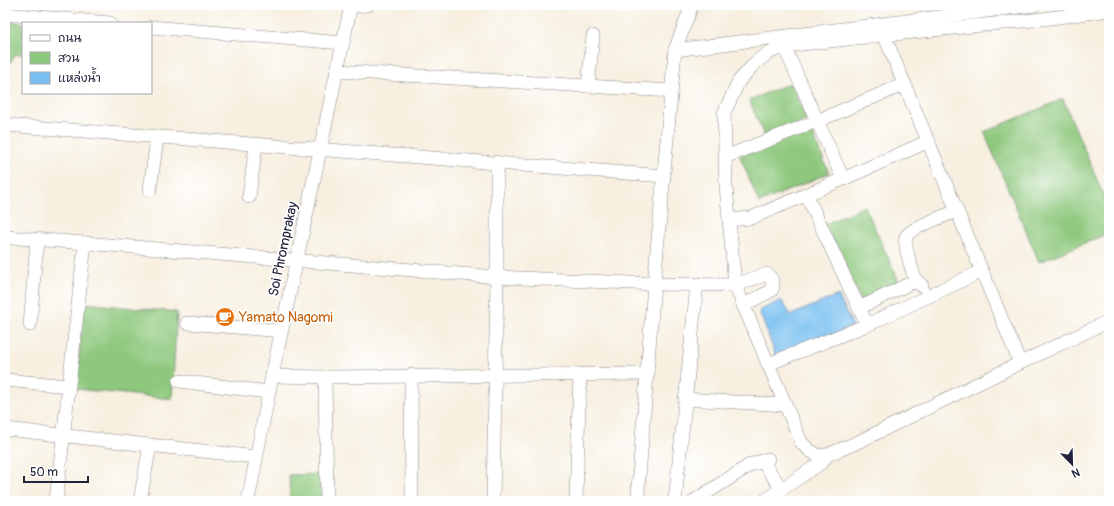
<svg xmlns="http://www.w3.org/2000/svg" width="1114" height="506" viewBox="0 0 1114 506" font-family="Pangolin,'Playpen Sans Thai',sans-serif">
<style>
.green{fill:#8ec87d;stroke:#58755c}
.water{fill:#79c0f0;stroke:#4e7196}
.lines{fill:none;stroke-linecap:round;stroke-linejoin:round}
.minor-casing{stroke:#8c888d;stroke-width:14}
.minor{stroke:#fff;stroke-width:13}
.labels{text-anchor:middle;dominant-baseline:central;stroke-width:3.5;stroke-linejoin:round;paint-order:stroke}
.street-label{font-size:14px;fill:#22223b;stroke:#fff}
.food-label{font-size:14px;fill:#c56008;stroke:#fff;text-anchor:start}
</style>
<rect width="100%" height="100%" fill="#fff"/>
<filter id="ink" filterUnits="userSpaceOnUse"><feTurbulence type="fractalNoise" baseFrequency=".025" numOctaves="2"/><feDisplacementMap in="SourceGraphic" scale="8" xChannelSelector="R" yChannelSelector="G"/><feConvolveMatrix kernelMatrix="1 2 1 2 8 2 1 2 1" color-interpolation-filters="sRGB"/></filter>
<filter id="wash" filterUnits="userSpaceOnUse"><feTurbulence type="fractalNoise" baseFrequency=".012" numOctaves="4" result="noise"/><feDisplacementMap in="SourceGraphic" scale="16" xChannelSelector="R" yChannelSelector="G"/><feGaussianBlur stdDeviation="0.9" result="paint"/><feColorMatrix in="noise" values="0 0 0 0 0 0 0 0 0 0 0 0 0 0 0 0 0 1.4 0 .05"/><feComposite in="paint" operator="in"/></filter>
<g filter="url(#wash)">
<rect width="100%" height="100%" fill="#f7efdf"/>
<g class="green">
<path d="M 5,21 L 23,23 L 23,55 L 16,54 L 6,68 Z"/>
<path d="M 791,83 L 807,120 L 765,138 L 749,100 Z"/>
<path d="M 1063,99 L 1109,208 L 1109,233 L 1039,262 L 984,132 Z"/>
<path d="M 810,127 L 829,173 L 759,203 L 740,156 Z"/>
<path d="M 865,206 L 900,284 L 861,302 L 825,224 Z"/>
<path d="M 84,303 L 177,312 L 172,399 L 76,389 Z"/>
<path d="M 321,474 L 321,501 L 290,501 L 289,475 Z"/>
</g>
<path class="water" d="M 838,295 L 853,326 L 777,359 L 759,311 L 781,300 L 791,315 Z"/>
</g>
<g filter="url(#ink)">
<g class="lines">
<g class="minor-casing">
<g id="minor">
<path d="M 351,6 L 368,5"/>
<path d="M 1109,10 L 1043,19 L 884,35 L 784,46 L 768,53 L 755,63 L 739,81 L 724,113 L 726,186 L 735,285 L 801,442 L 809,450 L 819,456 L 827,455 L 856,443 L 1020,363 L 1109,321"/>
<path d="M 5,14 L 110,23"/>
<path d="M 151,27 L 343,43"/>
<path d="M 884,35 L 1020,363"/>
<path d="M 675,50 L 1034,5"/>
<path d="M 337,71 L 671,91"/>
<path d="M 588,86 L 593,36"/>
<path d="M 5,125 C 225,144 445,158 664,176"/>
<path d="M 725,157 L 817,121 L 905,84"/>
<path d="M 843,179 L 929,141"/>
<path d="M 150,190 L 157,138"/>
<path d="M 806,194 L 867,325"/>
<path d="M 249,197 L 256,145"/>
<path d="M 729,220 L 751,218 L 843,179 L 784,46"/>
<path d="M 5,237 L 85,243 L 497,277 L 654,284 L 735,285 L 767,274 L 772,280 L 773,287 L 771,291 L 743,305"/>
<path d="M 916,283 C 914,275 903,244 906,237 C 909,228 947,215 957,211"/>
<path d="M 859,308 L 913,282 L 920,283 L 922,286"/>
<path d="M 187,323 L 281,331"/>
<path d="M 30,325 L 37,240"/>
<path d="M 768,364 L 867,325 L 982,271"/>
<path d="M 411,375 L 412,501"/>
<path d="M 272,376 L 325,377 L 648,374"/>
<path d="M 325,377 L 327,501"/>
<path d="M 5,380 L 68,386"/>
<path d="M 179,381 L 268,392"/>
<path d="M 685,399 L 786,405"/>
<path d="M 5,429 L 256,457"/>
<path d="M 762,461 L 782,489"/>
<path d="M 56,501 L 85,243"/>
<path d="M 140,501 L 150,445"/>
<path d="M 248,501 L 272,376 L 351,5"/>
<path d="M 493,501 L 497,277 L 497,162"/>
<path d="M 576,501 L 580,374"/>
<path d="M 639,501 L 638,489 L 654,284 L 675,50 L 692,5"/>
<path d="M 675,501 L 697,284"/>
<path d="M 694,501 L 750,465 L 768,459"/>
<path d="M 764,501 L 822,462 L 827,455"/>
</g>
</g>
<use href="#minor" class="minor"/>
</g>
</g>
<defs>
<g id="cafe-disc" transform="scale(1)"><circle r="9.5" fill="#e8710a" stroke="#fff"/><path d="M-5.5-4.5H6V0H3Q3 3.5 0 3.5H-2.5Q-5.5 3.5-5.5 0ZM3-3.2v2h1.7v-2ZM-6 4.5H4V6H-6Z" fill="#fff"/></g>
</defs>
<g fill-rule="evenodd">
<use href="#cafe-disc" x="225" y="317"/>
</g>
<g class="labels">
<g class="street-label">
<text transform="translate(283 249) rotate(-78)">Soi Phromprakay</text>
</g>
<g class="food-label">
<text x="239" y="317">Yamato Nagomi</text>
</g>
</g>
<rect width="1114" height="506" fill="none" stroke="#fff" stroke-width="20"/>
<rect x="22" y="22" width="130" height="72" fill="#ffffff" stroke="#a7a7b1"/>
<rect x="30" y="35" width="20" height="6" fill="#ffffff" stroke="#a7a7b1"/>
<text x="58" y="42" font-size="12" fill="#22223b">ถนน</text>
<rect x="30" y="52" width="20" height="12" fill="#8ec87d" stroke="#a7a7b1"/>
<text x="58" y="62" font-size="12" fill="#22223b">สวน</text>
<rect x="30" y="72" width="20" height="12" fill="#79c0f0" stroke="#a7a7b1"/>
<text x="58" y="82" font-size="12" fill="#22223b">แหล่งน้ำ</text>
<g transform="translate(1072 464) rotate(157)" stroke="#ffffff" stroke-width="3" paint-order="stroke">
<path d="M0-3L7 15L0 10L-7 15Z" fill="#22223b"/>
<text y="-6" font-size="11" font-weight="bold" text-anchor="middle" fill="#22223b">N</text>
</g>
<path d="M24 476v6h64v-6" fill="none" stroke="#22223b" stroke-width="2"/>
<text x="30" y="476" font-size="12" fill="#22223b" stroke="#ffffff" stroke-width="3" paint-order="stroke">50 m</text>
</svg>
